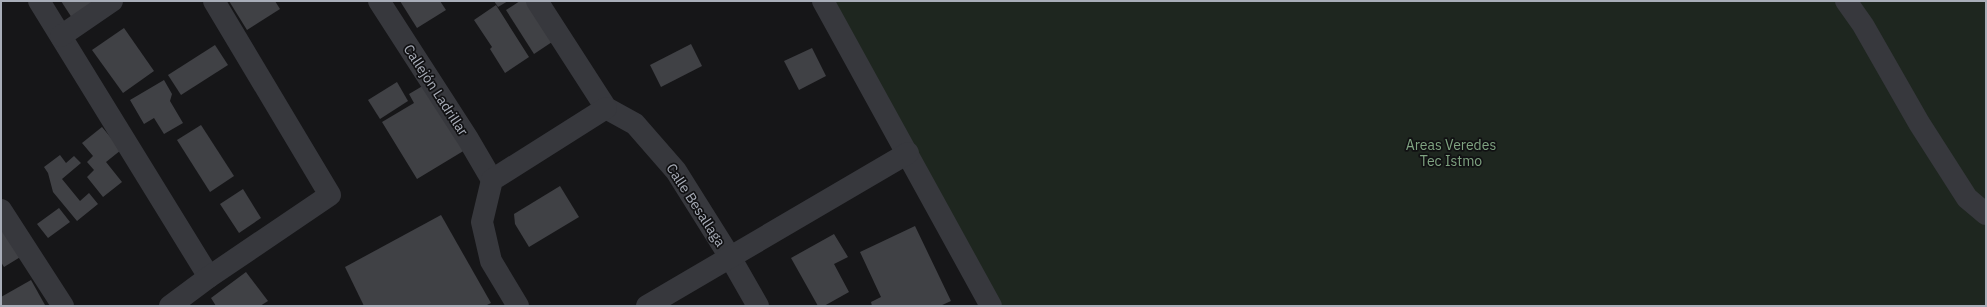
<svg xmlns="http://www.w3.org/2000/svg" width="1987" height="307" viewBox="0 0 1987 307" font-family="'IBM Plex Sans',sans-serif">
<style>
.green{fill:#1e261f}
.building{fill:#404145}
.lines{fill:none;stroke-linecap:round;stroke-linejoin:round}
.minor{stroke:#37383d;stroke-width:22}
.labels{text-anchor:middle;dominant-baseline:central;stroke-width:3.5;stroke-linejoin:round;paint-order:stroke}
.street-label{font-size:14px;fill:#a8adb8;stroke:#111113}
.park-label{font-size:14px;fill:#7fa381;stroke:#111113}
</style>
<rect width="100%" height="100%" fill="#161618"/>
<path class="green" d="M 835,1 L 1986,1 L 1986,306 L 996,306 Z"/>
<g class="building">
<path d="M 61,1 L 98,1 L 72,18 Z"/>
<path d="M 229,1 L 275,1 L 280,9 L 247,30 Z"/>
<path d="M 400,1 L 440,1 L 446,10 L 417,28 Z"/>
<path d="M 494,1 L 508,1 L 498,7 Z"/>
<path d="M 520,1 L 526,1 L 552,42 L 534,54 L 506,10 Z"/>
<path d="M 496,5 L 529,57 L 505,73 L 490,49 L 492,47 L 474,20 Z"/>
<path d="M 124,28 L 154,71 L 123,93 L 92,50 Z"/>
<path d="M 691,44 L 702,66 L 661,87 L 650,65 Z"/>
<path d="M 215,45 L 228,65 L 181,95 L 168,75 Z"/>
<path d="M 812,48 L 826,76 L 799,90 L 784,61 Z"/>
<path d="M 164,80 L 172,94 L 170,101 L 183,123 L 164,134 L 154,118 L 144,124 L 130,100 Z"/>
<path d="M 397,82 L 408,101 L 380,119 L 368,100 Z"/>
<path d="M 426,84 L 465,150 L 417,179 L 382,122 L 414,103 L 409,94 Z"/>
<path d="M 201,125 L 234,176 L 210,192 L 177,140 Z"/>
<path d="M 102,127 L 121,150 L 106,162 L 122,182 L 103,197 L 87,177 L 94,170 L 87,162 L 93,156 L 82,143 Z"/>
<path d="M 60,155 L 66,163 L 74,156 L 81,163 L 62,179 L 80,201 L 89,193 L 98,204 L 77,221 L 53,192 L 48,173 L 44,167 Z"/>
<path d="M 560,186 L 579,217 L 529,247 L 515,224 L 514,214 Z"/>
<path d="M 243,189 L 261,218 L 239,233 L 220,204 Z"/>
<path d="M 59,208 L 70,222 L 48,238 L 37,224 Z"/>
<path d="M 441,215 L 491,303 L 485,306 L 364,306 L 345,267 Z"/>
<path d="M 1,223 L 22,256 L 4,267 L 1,262 Z"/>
<path d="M 915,226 L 951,301 L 940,306 L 872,306 L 871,302 L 881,297 L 860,252 Z"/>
<path d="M 834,234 L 848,257 L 834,264 L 849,292 L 824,306 L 818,306 L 791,258 Z"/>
<path d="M 246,272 L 268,301 L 260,306 L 216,306 L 211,298 Z"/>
<path d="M 31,280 L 45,305 L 1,306 L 1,297 Z"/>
</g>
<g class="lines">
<g class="minor">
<path d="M 39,1 L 209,277"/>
<path d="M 379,1 L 468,139 L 492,180"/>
<path d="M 537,1 L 606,108 L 635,124 L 676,171 L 730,257 L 758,306"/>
<path d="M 823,1 L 991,306"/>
<path d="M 1846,1 L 1863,25 L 1919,123 L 1967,198 L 1986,214"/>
<path d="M 61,36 L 112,1"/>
<path d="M 1,210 L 63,306"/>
<path d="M 170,306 L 209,277 L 330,195 L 214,1"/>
<path d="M 518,306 L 491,261 L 482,222 L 492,180 L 606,108"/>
<path d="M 647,306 L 908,153"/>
</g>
</g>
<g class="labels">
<g class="street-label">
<text transform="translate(436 90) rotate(57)">Callejón Ladrillar</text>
<text transform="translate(696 205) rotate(57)">Calle Besallaga</text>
</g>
<g class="park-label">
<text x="1451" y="145">Areas Veredes<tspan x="1451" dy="16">Tec Istmo</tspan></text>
</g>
</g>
<rect width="1987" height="307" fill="none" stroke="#a8adb8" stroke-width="4"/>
</svg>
